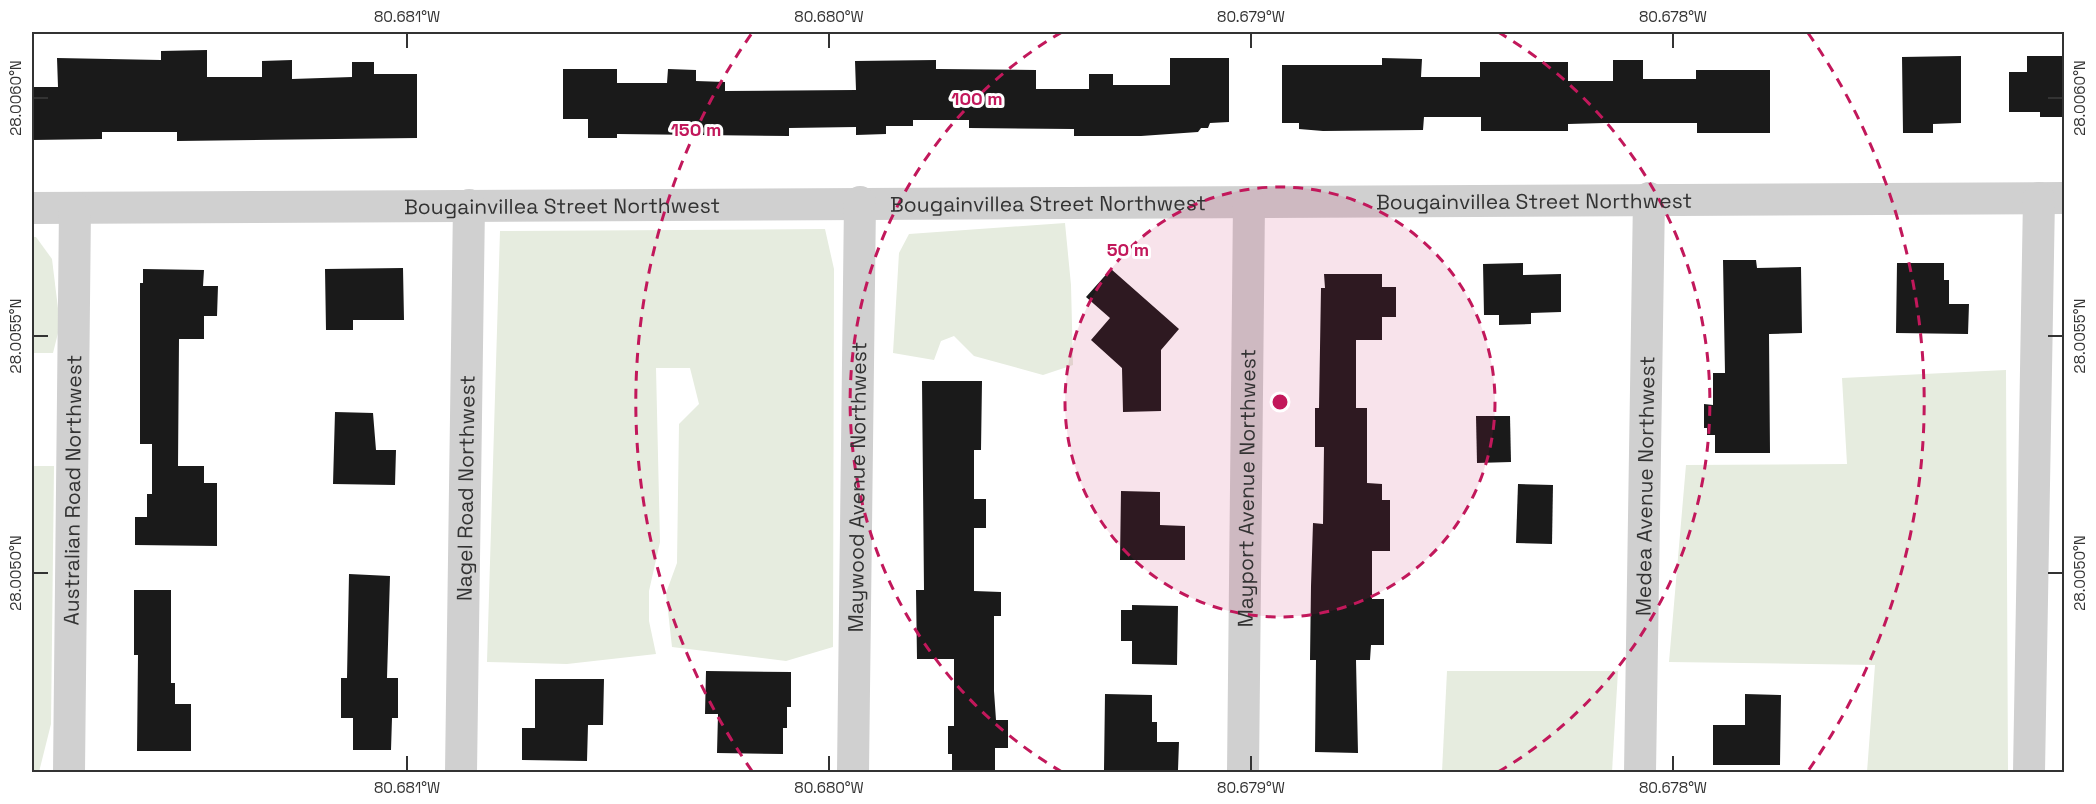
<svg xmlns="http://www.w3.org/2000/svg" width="2096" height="804" viewBox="0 0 2096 804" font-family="'Space Grotesk',sans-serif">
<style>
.green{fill:#e6ecdf}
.building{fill:#1a1a1a}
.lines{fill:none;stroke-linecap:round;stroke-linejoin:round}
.minor{stroke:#d0d0d0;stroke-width:32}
.ticks{fill:none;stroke:#333;stroke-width:2}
.ring{fill:none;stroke:#c2185b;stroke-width:3;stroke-dasharray:10 8}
.labels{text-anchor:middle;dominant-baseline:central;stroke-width:6;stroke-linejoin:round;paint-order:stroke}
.street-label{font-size:21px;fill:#333;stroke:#fff}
.centre{fill:#c2185b;stroke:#fff;stroke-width:3}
.ring-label{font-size:18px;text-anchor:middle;font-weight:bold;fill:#c2185b;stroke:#fff;stroke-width:6;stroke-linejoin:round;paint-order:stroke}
.neatline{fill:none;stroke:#333;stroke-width:2}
.ticks-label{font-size:15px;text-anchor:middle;fill:#333}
</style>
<rect width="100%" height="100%" fill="#fff"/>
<g class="green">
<path d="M 1065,223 L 1071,285 L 1073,365 L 1043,375 L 974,356 L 954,336 L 941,341 L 934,360 L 893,353 L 899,253 L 909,234 Z"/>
<path d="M 825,229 L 834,269 L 833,647 L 786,661 L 672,647 L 666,593 L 677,563 L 679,424 L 699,404 L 690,368 L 656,368 L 660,542 L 649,591 L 649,621 L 656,654 L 567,664 L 487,662 L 500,231 Z"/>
<path d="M 32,237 L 36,237 L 52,259 L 60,325 L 53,353 L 32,353 Z"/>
<path d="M 2006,370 L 2008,772 L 1867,772 L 1875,665 L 1669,662 L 1686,465 L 1847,464 L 1842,378 Z"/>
<path d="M 32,466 L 54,466 L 51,724 L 39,772 L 32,772 Z"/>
<path d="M 1447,671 L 1618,671 L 1612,772 L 1442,772 Z"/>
</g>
<g class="building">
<path d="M 207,50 L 207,77 L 262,77 L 262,61 L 292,60 L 292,79 L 352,77 L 352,62 L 374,62 L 374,74 L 417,74 L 417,138 L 177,141 L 177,132 L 102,132 L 102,139 L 32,140 L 32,87 L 58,87 L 57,58 L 161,60 L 161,51 Z"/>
<path d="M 1961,56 L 1961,123 L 1933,124 L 1933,133 L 1903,133 L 1902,57 Z"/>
<path d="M 2027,56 L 2064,56 L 2064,117 L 2040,117 L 2040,112 L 2009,112 L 2009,72 L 2027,72 Z"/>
<path d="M 1170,58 L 1229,58 L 1229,122 L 1210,123 L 1208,128 L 1201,128 L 1198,132 L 1141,136 L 1074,136 L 1074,129 L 969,128 L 969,120 L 913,120 L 913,126 L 886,126 L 886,134 L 856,135 L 856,127 L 789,128 L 789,136 L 617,134 L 617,138 L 588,138 L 588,119 L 563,119 L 563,69 L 617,69 L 617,83 L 667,83 L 668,69 L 696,70 L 696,81 L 725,82 L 725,91 L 856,90 L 855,61 L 936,60 L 936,69 L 1036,70 L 1036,89 L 1089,89 L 1089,74 L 1113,74 L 1113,85 L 1170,85 Z"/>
<path d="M 1382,58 L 1422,59 L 1421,77 L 1480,77 L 1480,62 L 1568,62 L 1568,81 L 1613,81 L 1613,60 L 1643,60 L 1643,79 L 1696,79 L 1696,70 L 1770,70 L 1770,133 L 1697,133 L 1697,123 L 1604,123 L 1568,124 L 1568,131 L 1481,131 L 1481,117 L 1424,117 L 1423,130 L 1323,131 L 1299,129 L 1299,123 L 1282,123 L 1282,65 L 1382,65 Z"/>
<path d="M 1723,260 L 1756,260 L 1757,268 L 1801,267 L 1802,333 L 1769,334 L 1770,453 L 1715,453 L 1715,435 L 1707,435 L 1707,428 L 1704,428 L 1704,404 L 1713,405 L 1713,373 L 1725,373 Z"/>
<path d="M 1523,263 L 1523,275 L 1561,274 L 1561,312 L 1531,313 L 1531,324 L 1499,325 L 1499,315 L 1484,315 L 1483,264 Z"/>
<path d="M 1897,263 L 1944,263 L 1944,280 L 1949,280 L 1949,304 L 1969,304 L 1968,334 L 1896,333 Z"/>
<path d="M 403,268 L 404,320 L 353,320 L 353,330 L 326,330 L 325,269 Z"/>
<path d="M 143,269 L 204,270 L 203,286 L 218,286 L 217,316 L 204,316 L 204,339 L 179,339 L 178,466 L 204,466 L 204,483 L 217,483 L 217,546 L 135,545 L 135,517 L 147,517 L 147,494 L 152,494 L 152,444 L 140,444 L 140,283 L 143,283 Z"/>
<path d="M 1111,269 L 1179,329 L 1161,350 L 1161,411 L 1123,412 L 1122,368 L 1091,340 L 1110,318 L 1086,297 Z"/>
<path d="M 1324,274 L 1382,274 L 1382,287 L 1396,287 L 1396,317 L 1382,317 L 1382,340 L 1356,340 L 1356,408 L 1367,408 L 1367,483 L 1382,484 L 1382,500 L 1390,500 L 1390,551 L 1372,551 L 1372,599 L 1384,599 L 1384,645 L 1371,645 L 1370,660 L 1356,660 L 1358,753 L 1315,752 L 1316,660 L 1310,660 L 1311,586 L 1313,523 L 1323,524 L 1324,447 L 1315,447 L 1315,408 L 1319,408 L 1321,288 L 1325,288 Z"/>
<path d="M 922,381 L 982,381 L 981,450 L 974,450 L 974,499 L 986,499 L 986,528 L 974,528 L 974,591 L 1001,592 L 1001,616 L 994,616 L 994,691 L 996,720 L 1008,720 L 1008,748 L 995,748 L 995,771 L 952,771 L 952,754 L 948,754 L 948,726 L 954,726 L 954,659 L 917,659 L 916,590 L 924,590 Z"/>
<path d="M 335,412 L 373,413 L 376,450 L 396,450 L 395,485 L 333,484 Z"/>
<path d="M 1476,416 L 1510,416 L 1511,462 L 1477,463 Z"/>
<path d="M 1518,484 L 1553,485 L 1552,544 L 1516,543 Z"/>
<path d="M 1121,491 L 1160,492 L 1160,525 L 1185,526 L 1185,560 L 1120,560 Z"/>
<path d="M 349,574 L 390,576 L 387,678 L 398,678 L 398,718 L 392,718 L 391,750 L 353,750 L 353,718 L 341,718 L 341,678 L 347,678 Z"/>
<path d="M 134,590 L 171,590 L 171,683 L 175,683 L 175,704 L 191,704 L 191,751 L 137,751 L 138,655 L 134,655 Z"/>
<path d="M 1132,605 L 1178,606 L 1177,665 L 1132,664 L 1132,641 L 1121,641 L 1121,610 L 1132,610 Z"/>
<path d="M 706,671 L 791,672 L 791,707 L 787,707 L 787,728 L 783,728 L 783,754 L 717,753 L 718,714 L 705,714 Z"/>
<path d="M 535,679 L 604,679 L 603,725 L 588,725 L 587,761 L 522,760 L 522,728 L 535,728 Z"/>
<path d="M 1105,694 L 1152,695 L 1152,722 L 1157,722 L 1157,742 L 1179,742 L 1178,770 L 1104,770 Z"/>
<path d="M 1745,694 L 1781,695 L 1780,765 L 1713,765 L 1713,725 L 1745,725 Z"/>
</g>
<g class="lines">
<g class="minor">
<path id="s1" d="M 32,208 L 2064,198"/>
<path id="s2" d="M 69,772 L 75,208"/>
<path id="s3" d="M 461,772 L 469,205"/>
<path id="s4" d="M 853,772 L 860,202"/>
<path id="s5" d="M 1243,772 L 1249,203"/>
<path id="s6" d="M 1640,772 L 1649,198"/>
<path d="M 2029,772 L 2039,198"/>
</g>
</g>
<path class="ticks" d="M 407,33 L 407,48M 829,33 L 829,48M 1251,33 L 1251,48M 1673,33 L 1673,48M 33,98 L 48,98M 2048,98 L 2063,98M 33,336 L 48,336M 2048,336 L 2063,336M 33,573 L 48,573M 2048,573 L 2063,573M 407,756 L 407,771M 829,756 L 829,771M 1251,756 L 1251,771M 1673,756 L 1673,771"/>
<circle cx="1280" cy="402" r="215" fill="#c2185b" fill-opacity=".12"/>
<g class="ring">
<circle cx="1280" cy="402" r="215"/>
<path d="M1062 772A429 429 0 0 1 1062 32M1498 32A429 429 0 0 1 1498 772"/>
<path d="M752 771A644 644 0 0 1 752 33M1808 33A644 644 0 0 1 1808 771"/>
</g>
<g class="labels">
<g class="street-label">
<text stroke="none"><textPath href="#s1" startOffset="1502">Bougainvillea Street Northwest</textPath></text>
<text stroke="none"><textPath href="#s1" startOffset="1016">Bougainvillea Street Northwest</textPath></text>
<text stroke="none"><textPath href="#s1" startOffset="530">Bougainvillea Street Northwest</textPath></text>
<text stroke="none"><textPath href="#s6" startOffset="286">Medea Avenue Northwest</textPath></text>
<text stroke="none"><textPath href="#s4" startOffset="285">Maywood Avenue Northwest</textPath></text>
<text stroke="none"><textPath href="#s5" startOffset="284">Mayport Avenue Northwest</textPath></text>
<text stroke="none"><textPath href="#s3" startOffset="284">Nagel Road Northwest</textPath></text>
<text stroke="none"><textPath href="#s2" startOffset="282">Australian Road Northwest</textPath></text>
</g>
</g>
<circle cx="1280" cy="402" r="9" class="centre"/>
<g class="ring-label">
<text x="977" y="105">100 m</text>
<text x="696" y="136">150 m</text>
<text x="1128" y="256">50 m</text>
</g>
<rect width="2096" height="804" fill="none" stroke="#ffffff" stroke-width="66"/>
<rect x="33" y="33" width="2030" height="738" class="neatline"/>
<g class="ticks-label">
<text x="407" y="22">80.681°W</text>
<text x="829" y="22">80.680°W</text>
<text x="1251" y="22">80.679°W</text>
<text x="1673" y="22">80.678°W</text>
<text transform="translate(16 98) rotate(-90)" y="5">28.0060°N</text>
<text transform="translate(2080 98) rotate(-90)" y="5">28.0060°N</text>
<text transform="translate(16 336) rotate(-90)" y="5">28.0055°N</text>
<text transform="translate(2080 336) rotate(-90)" y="5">28.0055°N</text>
<text transform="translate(16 573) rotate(-90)" y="5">28.0050°N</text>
<text transform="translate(2080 573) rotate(-90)" y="5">28.0050°N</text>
<text x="407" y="793">80.681°W</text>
<text x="829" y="793">80.680°W</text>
<text x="1251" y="793">80.679°W</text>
<text x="1673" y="793">80.678°W</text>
</g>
</svg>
